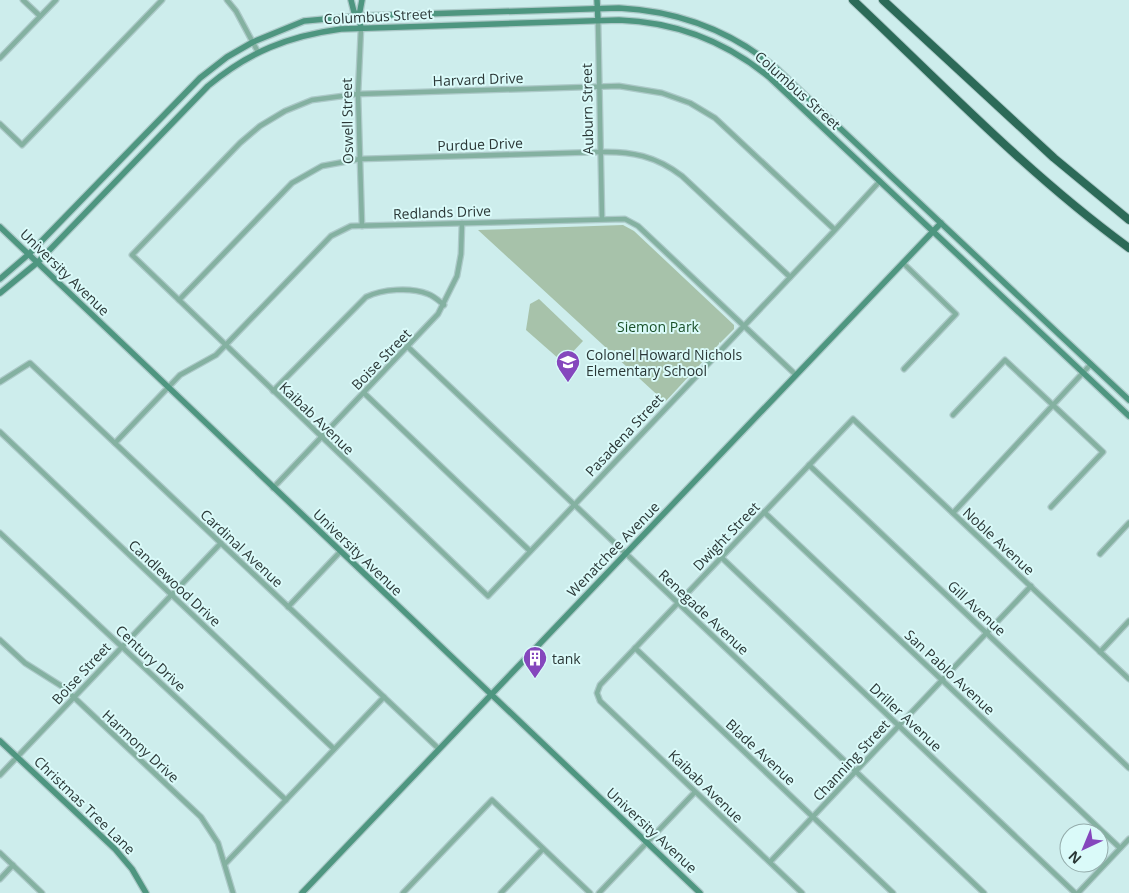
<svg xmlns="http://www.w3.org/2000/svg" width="1129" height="893" viewBox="0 0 1129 893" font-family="'Open Sans',sans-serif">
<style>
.green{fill:#a7c2aa}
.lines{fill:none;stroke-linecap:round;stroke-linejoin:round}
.street-casing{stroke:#acc9c8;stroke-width:7}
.secondary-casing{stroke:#acc9c8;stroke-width:8}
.highway-casing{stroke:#acc9c8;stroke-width:10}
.street{stroke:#84b1a1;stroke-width:4.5}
.secondary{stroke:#4e9680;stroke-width:5.5}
.highway{stroke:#2c6a58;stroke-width:8}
.labels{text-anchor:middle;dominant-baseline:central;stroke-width:4;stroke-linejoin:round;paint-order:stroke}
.street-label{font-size:14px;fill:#2a3736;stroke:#dafaf9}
.park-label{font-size:14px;fill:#1a5129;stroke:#dafaf9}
.poi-label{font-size:14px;fill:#2a3736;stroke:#dafaf9;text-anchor:start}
</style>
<rect width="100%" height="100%" fill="#cdedec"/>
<g class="green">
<path d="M 623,225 L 634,231 L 734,325 L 734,329 L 720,343 L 719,342 L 719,344 L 692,373 L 690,372 L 691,374 L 665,402 L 478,230 Z"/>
<path d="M 539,299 L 583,341 L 567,358 L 559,359 L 526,330 L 530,304 Z"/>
</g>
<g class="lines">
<g class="street-casing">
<g id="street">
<path d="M 23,0 L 40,16"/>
<path d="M 227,0 L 236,11 L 258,52"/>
<path d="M 598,20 L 602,218"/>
<path d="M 361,28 L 358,94 L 362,226"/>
<path d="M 0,58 L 56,0"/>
<path d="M 0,124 L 22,145 L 162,0"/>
<path d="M 835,230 L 715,118 L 690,103 L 662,93 L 619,86 L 358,94 L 312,100 L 285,111 L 260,126 L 240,143 L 132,255 L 488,596 L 835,230 L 880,181"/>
<path d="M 903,263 L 956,314 L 904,369"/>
<path d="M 179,300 L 292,183 L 322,166 L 360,159 L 600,152 C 631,151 656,156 682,176 L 790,277"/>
<path d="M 408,347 L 984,893"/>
<path d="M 0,382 L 30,363 L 439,749"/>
<path d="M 273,391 L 366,297 C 382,289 411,287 428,294 C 434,296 439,301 444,305"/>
<path d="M 364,393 L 530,551"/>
<path d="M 953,415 L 1005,360 L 1103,452 L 1051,507"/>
<path d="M 0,432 L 334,749"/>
<path d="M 115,443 L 180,375 L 216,355 L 331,236 L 351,226 L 625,219 L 638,226 L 796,375"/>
<path d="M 809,465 L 1129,768"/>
<path d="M 273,488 L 438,314 L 457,276 L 461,254 L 462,223"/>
<path d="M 764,512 L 1120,848"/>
<path d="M 953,513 L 1091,364"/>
<path d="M 0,533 L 286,800"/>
<path d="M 1100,554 L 1129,523"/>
<path d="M 721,557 L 1075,893"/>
<path d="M 288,607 L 340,552"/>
<path d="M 0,640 L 25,663 L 63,687 L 201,817 L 218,843 L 233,893"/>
<path d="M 635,648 L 893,893"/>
<path d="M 1100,652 L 1129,621"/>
<path d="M 0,775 L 221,543"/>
<path d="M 0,853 L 42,893"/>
<path d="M 770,862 L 1031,586"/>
<path d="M 225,864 L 384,697"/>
<path d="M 0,879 L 13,865"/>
<path d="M 403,893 L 492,800 L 590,893"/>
<path d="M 501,893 L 543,849"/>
<path d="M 599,893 L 695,792"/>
<path d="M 802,893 L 600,701 L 597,693 L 600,685 L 853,419 L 1129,679"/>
<path d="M 1078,893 L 1129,839"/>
</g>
</g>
<g class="secondary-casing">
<g id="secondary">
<path d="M 351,0 L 354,12 L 359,16"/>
<path d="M 597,0 L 598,20"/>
<path d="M 361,28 L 359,16 L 362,0"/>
<path d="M 0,227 L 700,893"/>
<path d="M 0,279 L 29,254 L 200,78 L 227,57 L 253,42 L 304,21 L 359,16 L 619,8 C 678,11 730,30 776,68 L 1129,400"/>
<path d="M 0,293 L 38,262 L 208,86 C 249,52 288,36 341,29 L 619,20 C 676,22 725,41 769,77 L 1129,416"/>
<path d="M 0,741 L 115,849 L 132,869 L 146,893"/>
<path d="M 302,893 L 941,223"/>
</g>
</g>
<g class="highway-casing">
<g id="highway">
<path d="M 853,0 C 943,85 1029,175 1129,248"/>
<path d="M 883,0 L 1054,158 L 1129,220"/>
</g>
</g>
<use href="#street" class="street"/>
<use href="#secondary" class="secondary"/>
<use href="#highway" class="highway"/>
</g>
<defs>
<g id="school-pin" transform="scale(1.25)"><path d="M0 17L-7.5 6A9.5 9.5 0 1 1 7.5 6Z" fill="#8547bd" stroke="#dafaf9"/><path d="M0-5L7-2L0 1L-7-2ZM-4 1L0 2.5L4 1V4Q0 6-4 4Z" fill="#fff"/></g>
<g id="building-pin" transform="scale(1.25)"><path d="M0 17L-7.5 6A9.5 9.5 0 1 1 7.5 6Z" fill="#8547bd" stroke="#dafaf9"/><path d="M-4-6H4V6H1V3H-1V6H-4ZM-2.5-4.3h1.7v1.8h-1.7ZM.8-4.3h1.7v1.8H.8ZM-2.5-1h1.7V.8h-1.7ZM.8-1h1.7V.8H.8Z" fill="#fff"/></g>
</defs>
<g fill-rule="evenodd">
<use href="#school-pin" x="568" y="362"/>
<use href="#building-pin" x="535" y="658"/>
</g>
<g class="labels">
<g class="street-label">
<text transform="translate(378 16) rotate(-3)">Columbus Street</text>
<text transform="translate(478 79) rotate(-2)">Harvard Drive</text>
<text transform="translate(798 90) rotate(42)">Columbus Street</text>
<text transform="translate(587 109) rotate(-91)">Auburn Street</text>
<text transform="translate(347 121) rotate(-91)">Oswell Street</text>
<text transform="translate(480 144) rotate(-2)">Purdue Drive</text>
<text transform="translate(442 212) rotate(-2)">Redlands Drive</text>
<text transform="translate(65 272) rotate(44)">University Avenue</text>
<text transform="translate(381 359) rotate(-46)">Boise Street</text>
<text transform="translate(317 418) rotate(44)">Kaibab Avenue</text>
<text transform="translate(624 435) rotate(-47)">Pasadena Street</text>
<text transform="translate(726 536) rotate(-46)">Dwight Street</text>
<text transform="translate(999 541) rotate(43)">Noble Avenue</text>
<text transform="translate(242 548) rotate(43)">Cardinal Avenue</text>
<text transform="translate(613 549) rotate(-46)">Wenatchee Avenue</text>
<text transform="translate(358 552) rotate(44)">University Avenue</text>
<text transform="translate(175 583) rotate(43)">Candlewood Drive</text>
<text transform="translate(977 608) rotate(43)">Gill Avenue</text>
<text transform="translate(704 612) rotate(43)">Renegade Avenue</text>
<text transform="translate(151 658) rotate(43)">Century Drive</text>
<text transform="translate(950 672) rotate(43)">San Pablo Avenue</text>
<text transform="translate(81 673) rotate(-47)">Boise Street</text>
<text transform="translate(906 717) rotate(43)">Driller Avenue</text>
<text transform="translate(141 746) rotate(43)">Harmony Drive</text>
<text transform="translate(761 752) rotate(43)">Blade Avenue</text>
<text transform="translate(851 760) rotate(-47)">Channing Street</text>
<text transform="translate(706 786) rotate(44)">Kaibab Avenue</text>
<text transform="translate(85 805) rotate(44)">Christmas Tree Lane</text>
<text transform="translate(652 830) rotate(43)">University Avenue</text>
</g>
<g class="park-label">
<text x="658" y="326">Siemon Park</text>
</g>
<g class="poi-label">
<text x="586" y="354">Colonel Howard Nichols<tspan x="586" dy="16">Elementary School</tspan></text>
<text x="552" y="658">tank</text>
</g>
</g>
<g transform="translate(1084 848) rotate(224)"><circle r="24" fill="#dafaf9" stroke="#94acab"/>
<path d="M0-4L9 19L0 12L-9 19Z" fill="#8547bd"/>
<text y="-8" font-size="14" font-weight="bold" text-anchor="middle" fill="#2a3736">N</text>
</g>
</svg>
